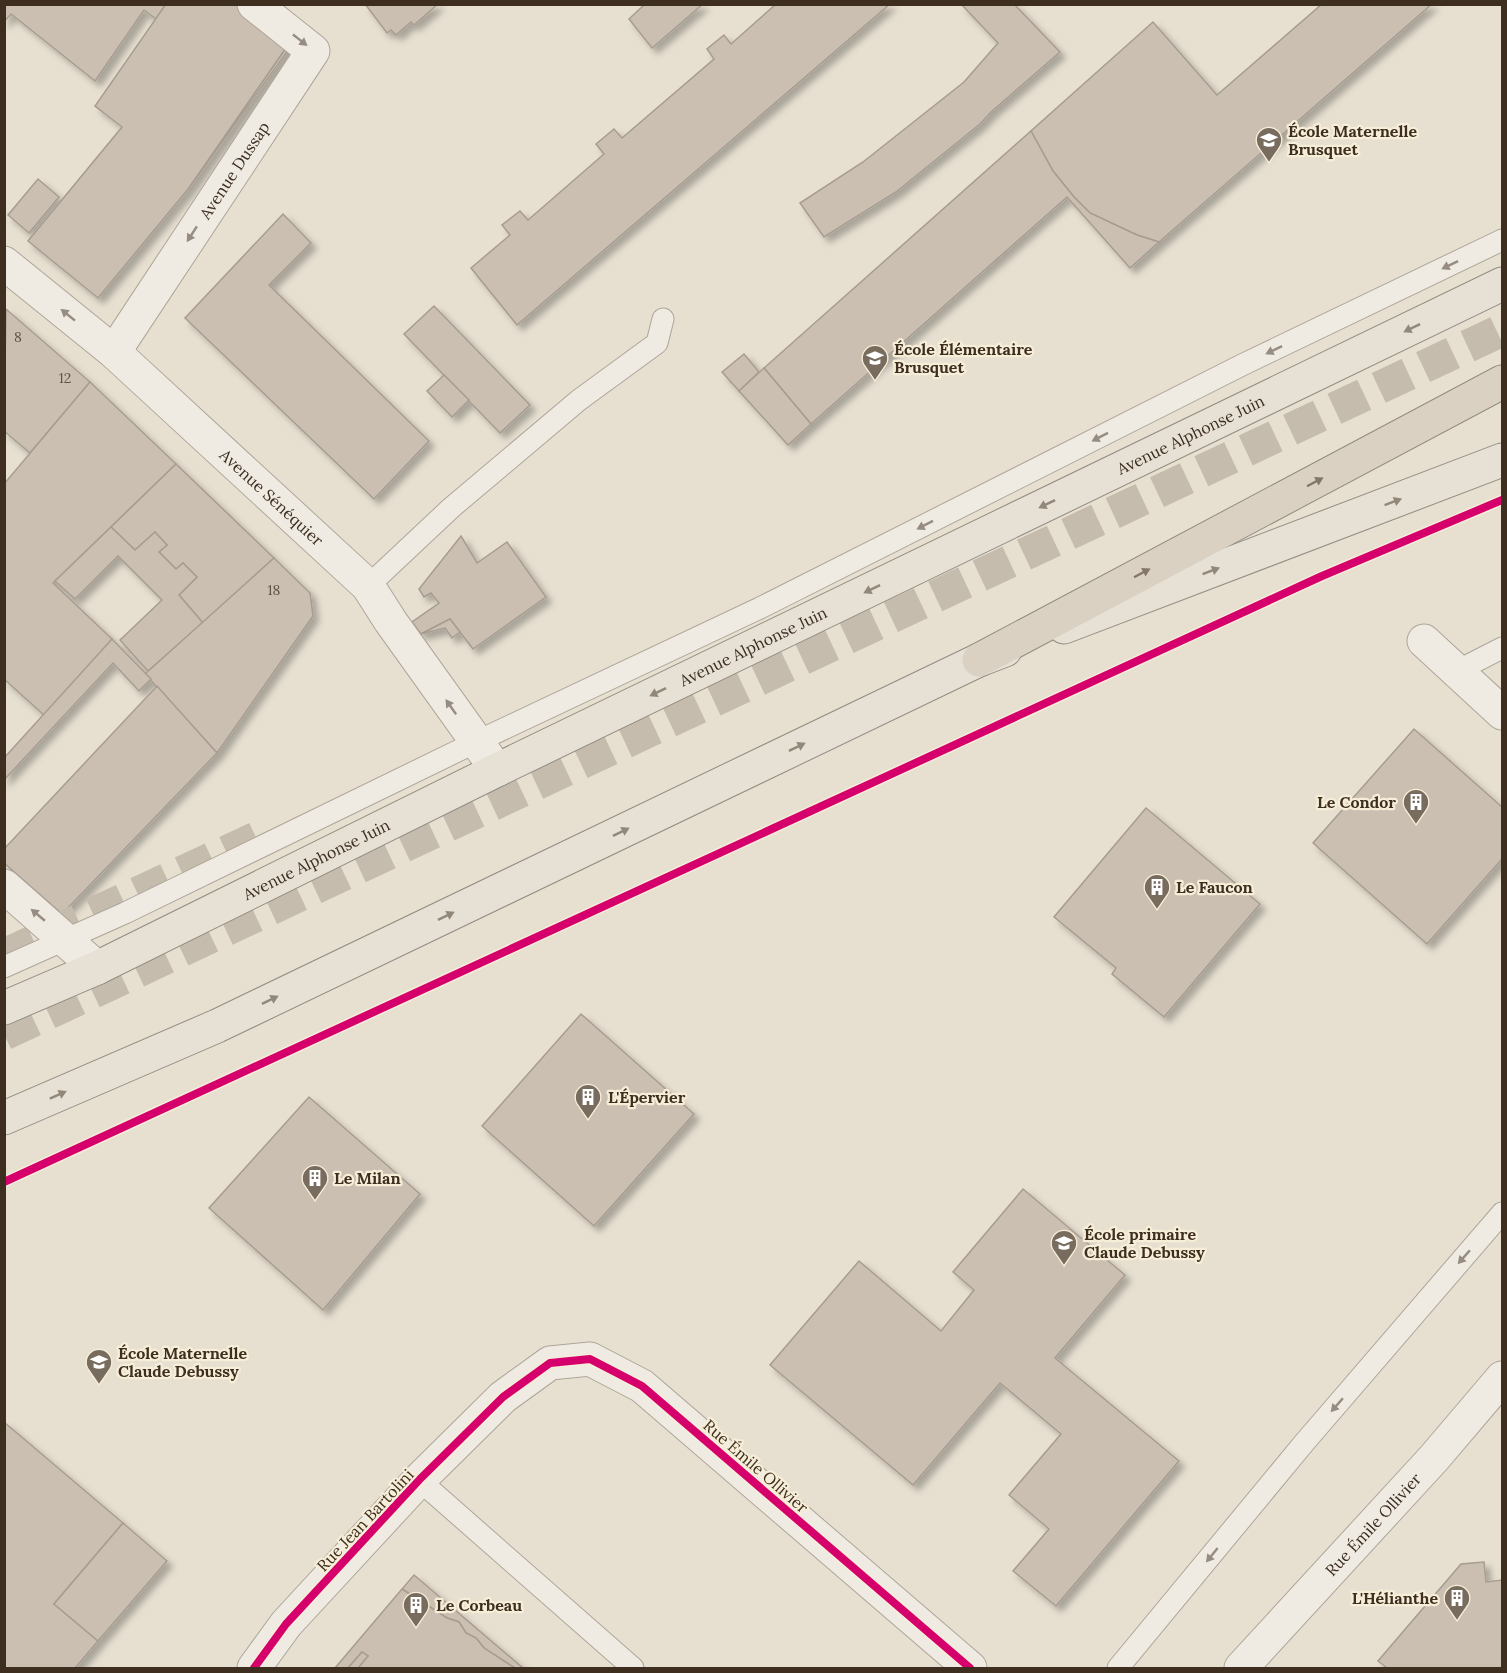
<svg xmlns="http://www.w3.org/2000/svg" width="1507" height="1673" viewBox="0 0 1507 1673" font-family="Lora,serif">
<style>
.building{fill:#cbbfb2;stroke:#a89c90;stroke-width:1.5;filter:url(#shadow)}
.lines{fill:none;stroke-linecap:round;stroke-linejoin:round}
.motorway-tunnel{stroke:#c5bcae;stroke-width:33;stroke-dasharray:33 16;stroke-linecap:butt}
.service-casing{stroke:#ada599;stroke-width:23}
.minor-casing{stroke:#ada599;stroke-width:35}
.primary-casing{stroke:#928b80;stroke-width:35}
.motorway-casing{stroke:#928b80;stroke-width:35}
.service{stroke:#efebe3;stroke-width:21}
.minor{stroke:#efebe3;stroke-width:33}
.primary{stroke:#e6e1d4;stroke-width:33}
.motorway{stroke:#dad1c2;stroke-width:33}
.cycleway-casing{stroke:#f7eed8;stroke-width:11}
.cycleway{stroke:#d6006c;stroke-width:8}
.oneway{fill:#968c82}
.oneway2{fill:#92887a}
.oneway3{fill:#847769}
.labels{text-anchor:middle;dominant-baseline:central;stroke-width:4.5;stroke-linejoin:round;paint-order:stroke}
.number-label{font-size:14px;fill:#605244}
.poi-label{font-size:16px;font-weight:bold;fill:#3d2e20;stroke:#f7eed8;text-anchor:start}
.street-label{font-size:16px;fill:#3d2e20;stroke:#f7eed8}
</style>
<defs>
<filter id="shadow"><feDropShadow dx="5.5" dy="5.5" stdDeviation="3" flood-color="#0004"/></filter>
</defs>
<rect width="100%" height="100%" fill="#e7e0d1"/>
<g class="building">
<path d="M 4,4 L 166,4 L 156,19 L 144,10 L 95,81 L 11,14 L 4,22 Z"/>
<path d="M 166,4 L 246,4 L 293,38 L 189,188 L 98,298 L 28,241 L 122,127 L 95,106 Z"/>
<path d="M 365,4 L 438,4 L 414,25 L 411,22 L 396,35 L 391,30 L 387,33 Z"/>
<path d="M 645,4 L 703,4 L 652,48 L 629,19 Z"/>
<path d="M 776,4 L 890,4 L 517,325 L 471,268 L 510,235 L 502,225 L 520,211 L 528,220 L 604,154 L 596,144 L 614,129 L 622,138 L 714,59 L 707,49 L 724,35 L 731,44 Z"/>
<path d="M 961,4 L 1014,4 L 1060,52 L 991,112 L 980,124 L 896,192 L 824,237 L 800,203 L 863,162 L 964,82 L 998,43 Z"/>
<path d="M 1322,4 L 1432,4 L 1159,242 L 1137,235 L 1090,213 L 1074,197 L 1053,171 L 1031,131 L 1153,22 L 1217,95 Z"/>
<path d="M 293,38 L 296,39 L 189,188 Z"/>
<path d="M 1031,131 L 1053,171 L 1074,197 L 1090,213 L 1137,235 L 1159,242 L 1130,268 L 1067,197 L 811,424 L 764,368 Z"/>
<path d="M 38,179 L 59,197 L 29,233 L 8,215 Z"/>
<path d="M 283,214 L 311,243 L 269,285 L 429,441 L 374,499 L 185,318 Z"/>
<path d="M 434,306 L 530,405 L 500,433 L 404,334 Z"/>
<path d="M 6,309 L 90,382 L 30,453 L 4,431 Z"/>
<path d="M 744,354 L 759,372 L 739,391 L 722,372 Z"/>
<path d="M 764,368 L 811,424 L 788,445 L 739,391 Z"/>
<path d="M 444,375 L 469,400 L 452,417 L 427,391 Z"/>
<path d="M 90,382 L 176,464 L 53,583 L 112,639 L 45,716 L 4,679 L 4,484 Z"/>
<path d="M 176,464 L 274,558 L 203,623 L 179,595 L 197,577 L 183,563 L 176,569 L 159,552 L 167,545 L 155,532 L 135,550 L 111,527 Z"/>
<path d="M 111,527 L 135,550 L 155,532 L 167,545 L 159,552 L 176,569 L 183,563 L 197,577 L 179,595 L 203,623 L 148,671 L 120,640 L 162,600 L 118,556 L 75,599 L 55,581 Z"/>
<path d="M 461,536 L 477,563 L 507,542 L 546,597 L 473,649 L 450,619 L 421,634 L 412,622 L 439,603 L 431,593 L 424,597 L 419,589 Z"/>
<path d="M 274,558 L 310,593 L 313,616 L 217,753 L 145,674 Z"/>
<path d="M 450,619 L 460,632 L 452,638 L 445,628 L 421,634 Z"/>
<path d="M 112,639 L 151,679 L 139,691 L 113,663 L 4,780 L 4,758 Z"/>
<path d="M 157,686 L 217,753 L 62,914 L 4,863 L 4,849 Z"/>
<path d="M 1414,729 L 1502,807 L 1502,859 L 1427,944 L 1313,843 Z"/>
<path d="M 1146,808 L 1260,904 L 1164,1017 L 1112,974 L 1116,968 L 1054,917 Z"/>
<path d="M 581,1014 L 694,1114 L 594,1226 L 482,1126 Z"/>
<path d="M 309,1097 L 420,1194 L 323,1310 L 209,1208 Z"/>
<path d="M 1023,1189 L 1125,1275 L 1055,1358 L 1179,1461 L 1056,1606 L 1013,1571 L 1049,1529 L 1009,1495 L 1061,1434 L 1000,1383 L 913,1485 L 770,1365 L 859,1261 L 941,1331 L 974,1290 L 953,1272 Z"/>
<path d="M 4,1422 L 123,1523 L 54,1604 L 98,1641 L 75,1668 L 4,1668 Z"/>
<path d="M 123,1523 L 167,1561 L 98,1641 L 54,1604 Z"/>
<path d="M 1484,1562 L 1486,1582 L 1502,1580 L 1502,1668 L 1387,1668 L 1378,1661 L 1461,1564 Z"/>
<path d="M 414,1575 L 523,1668 L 515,1668 L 503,1662 L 484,1648 L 476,1638 L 466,1633 L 459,1622 L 447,1618 L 402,1589 Z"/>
<path d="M 402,1589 L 447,1618 L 459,1622 L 466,1633 L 476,1638 L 484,1648 L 515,1668 L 358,1668 L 368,1656 L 362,1652 L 348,1668 L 335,1668 Z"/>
<path d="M 362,1652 L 368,1656 L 358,1668 L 348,1668 Z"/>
</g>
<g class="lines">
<g class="motorway-tunnel">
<path d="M 4,955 L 269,832"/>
<path d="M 4,1034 L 1502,330"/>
</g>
<g class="service-casing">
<g id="service">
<path d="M 368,586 L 451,508 L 579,400 L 657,343 L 663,319"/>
<path d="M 1457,671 L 1502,648"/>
<path d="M 4,967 L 125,913 L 476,742 L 760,608 L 1244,364 L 1502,240"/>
<path d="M 419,1480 L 633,1668"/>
<path d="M 1118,1668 L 1304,1443 L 1502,1213"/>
</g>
</g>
<g class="minor-casing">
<g id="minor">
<path id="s1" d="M 4,263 L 114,352 L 368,586 L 391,622 L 497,770"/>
<path id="s2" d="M 114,352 L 313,51 L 254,4"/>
<path d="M 1424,641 L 1502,713"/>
<path d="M 4,886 L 97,968"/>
<path d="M 254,1668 L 286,1624 L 419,1480 L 503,1397 L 550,1363 L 590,1359 L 642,1386 L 970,1668"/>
<path id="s3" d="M 1241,1668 L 1434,1458 L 1502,1378"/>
</g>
</g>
<g class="primary-casing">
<g id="primary">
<path d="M 1064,627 L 1502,460"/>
<path id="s4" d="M 4,1008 L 97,968 L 497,770 L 1502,284"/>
<path d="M 4,1118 L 217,1026 L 979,660 L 1005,650"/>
</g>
</g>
<g class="motorway-casing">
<path id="motorway" d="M 979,660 L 1502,382"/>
</g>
<use href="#service" class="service"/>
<use href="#minor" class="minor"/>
<use href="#primary" class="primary"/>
<use href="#motorway" class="motorway"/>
<g class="cycleway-casing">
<g id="cycleway">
<path d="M 4,1182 L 1322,576 L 1502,500"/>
<path d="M 254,1668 L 286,1624 L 419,1480 L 503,1397 L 550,1363 L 590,1359 L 642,1386 L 970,1668"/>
</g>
</g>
<use href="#cycleway" class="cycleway"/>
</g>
<defs><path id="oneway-solid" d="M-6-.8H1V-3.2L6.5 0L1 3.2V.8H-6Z" transform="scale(1.5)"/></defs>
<g class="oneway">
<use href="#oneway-solid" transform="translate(300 40) rotate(38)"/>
<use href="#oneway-solid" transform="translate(192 234) rotate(123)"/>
<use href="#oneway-solid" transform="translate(1450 265) rotate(154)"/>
<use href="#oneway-solid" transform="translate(68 315) rotate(-141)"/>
<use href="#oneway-solid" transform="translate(1274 350) rotate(154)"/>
<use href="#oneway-solid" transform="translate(1100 437) rotate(153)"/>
<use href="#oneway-solid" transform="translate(925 525) rotate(153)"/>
<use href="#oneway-solid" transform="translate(451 707) rotate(-125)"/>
<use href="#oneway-solid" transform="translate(38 915) rotate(-140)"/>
<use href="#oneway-solid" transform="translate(1464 1257) rotate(131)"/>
<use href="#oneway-solid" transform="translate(1337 1405) rotate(131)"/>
<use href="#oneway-solid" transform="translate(1212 1555) rotate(129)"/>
</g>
<g class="oneway2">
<use href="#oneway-solid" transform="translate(1412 328) rotate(154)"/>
<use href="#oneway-solid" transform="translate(1393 502) rotate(-21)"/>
<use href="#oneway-solid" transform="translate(1047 504) rotate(154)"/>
<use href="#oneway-solid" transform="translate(1211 571) rotate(-21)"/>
<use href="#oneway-solid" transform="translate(872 589) rotate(154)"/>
<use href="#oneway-solid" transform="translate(658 692) rotate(154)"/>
<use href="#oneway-solid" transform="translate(797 747) rotate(-26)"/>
<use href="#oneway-solid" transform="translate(621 832) rotate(-26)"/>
<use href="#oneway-solid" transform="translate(446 916) rotate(-26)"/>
<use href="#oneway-solid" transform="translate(270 1000) rotate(-26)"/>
<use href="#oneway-solid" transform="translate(58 1095) rotate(-24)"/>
</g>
<g class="oneway3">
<use href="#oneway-solid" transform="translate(1315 482) rotate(-28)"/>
<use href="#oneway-solid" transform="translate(1142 573) rotate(-28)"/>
</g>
<defs>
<g id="school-pin" transform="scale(1.35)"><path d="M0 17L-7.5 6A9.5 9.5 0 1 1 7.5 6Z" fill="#786c5e" stroke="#f7eed8"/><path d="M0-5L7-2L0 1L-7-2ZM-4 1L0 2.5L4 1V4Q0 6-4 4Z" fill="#fff"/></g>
<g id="building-pin" transform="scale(1.35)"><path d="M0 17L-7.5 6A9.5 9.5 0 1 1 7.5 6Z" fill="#786c5e" stroke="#f7eed8"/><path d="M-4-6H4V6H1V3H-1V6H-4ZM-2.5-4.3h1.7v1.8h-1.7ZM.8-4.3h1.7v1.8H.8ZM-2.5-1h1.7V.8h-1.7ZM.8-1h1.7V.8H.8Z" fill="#fff"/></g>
</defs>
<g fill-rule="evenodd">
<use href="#school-pin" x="1269" y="140"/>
<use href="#school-pin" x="875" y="358"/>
<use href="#building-pin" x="1416" y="802"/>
<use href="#building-pin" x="1157" y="887"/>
<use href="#building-pin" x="588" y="1097"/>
<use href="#building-pin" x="315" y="1178"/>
<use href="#school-pin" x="1064" y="1243"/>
<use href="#school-pin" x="99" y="1362"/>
<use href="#building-pin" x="1457" y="1598"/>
<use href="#building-pin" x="416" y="1605"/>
</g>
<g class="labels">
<g class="number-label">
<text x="18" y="337">8</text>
<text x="65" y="378">12</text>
<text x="274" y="590">18</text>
</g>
<g class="poi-label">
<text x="1288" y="131">École Maternelle<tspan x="1288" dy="18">Brusquet</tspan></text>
<text x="894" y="349">École Élémentaire<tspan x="894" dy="18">Brusquet</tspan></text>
<text x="1396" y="802" text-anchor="end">Le Condor</text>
<text x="1176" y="887">Le Faucon</text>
<text x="608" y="1097">L'Épervier</text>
<text x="334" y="1178">Le Milan</text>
<text x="1084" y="1234">École primaire<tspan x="1084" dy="18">Claude Debussy</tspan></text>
<text x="118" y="1353">École Maternelle<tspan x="118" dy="18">Claude Debussy</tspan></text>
<text x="1438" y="1598" text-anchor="end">L'Hélianthe</text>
<text x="436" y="1605">Le Corbeau</text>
</g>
<g class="street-label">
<text stroke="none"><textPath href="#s2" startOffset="218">Avenue Dussap</textPath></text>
<text stroke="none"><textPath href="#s4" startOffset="1318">Avenue Alphonse Juin</textPath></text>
<text stroke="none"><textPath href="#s1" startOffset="356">Avenue Sénéquier</textPath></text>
<text stroke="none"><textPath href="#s4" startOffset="832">Avenue Alphonse Juin</textPath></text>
<text stroke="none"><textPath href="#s4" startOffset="346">Avenue Alphonse Juin</textPath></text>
<text transform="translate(756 1466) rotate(41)">Rue Émile Ollivier</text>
<text transform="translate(365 1520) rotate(-47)">Rue Jean Bartolini</text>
<text stroke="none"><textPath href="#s3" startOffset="195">Rue Émile Ollivier</textPath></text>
</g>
</g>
<rect width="1507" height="1673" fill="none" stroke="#3d2e20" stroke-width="12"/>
</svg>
